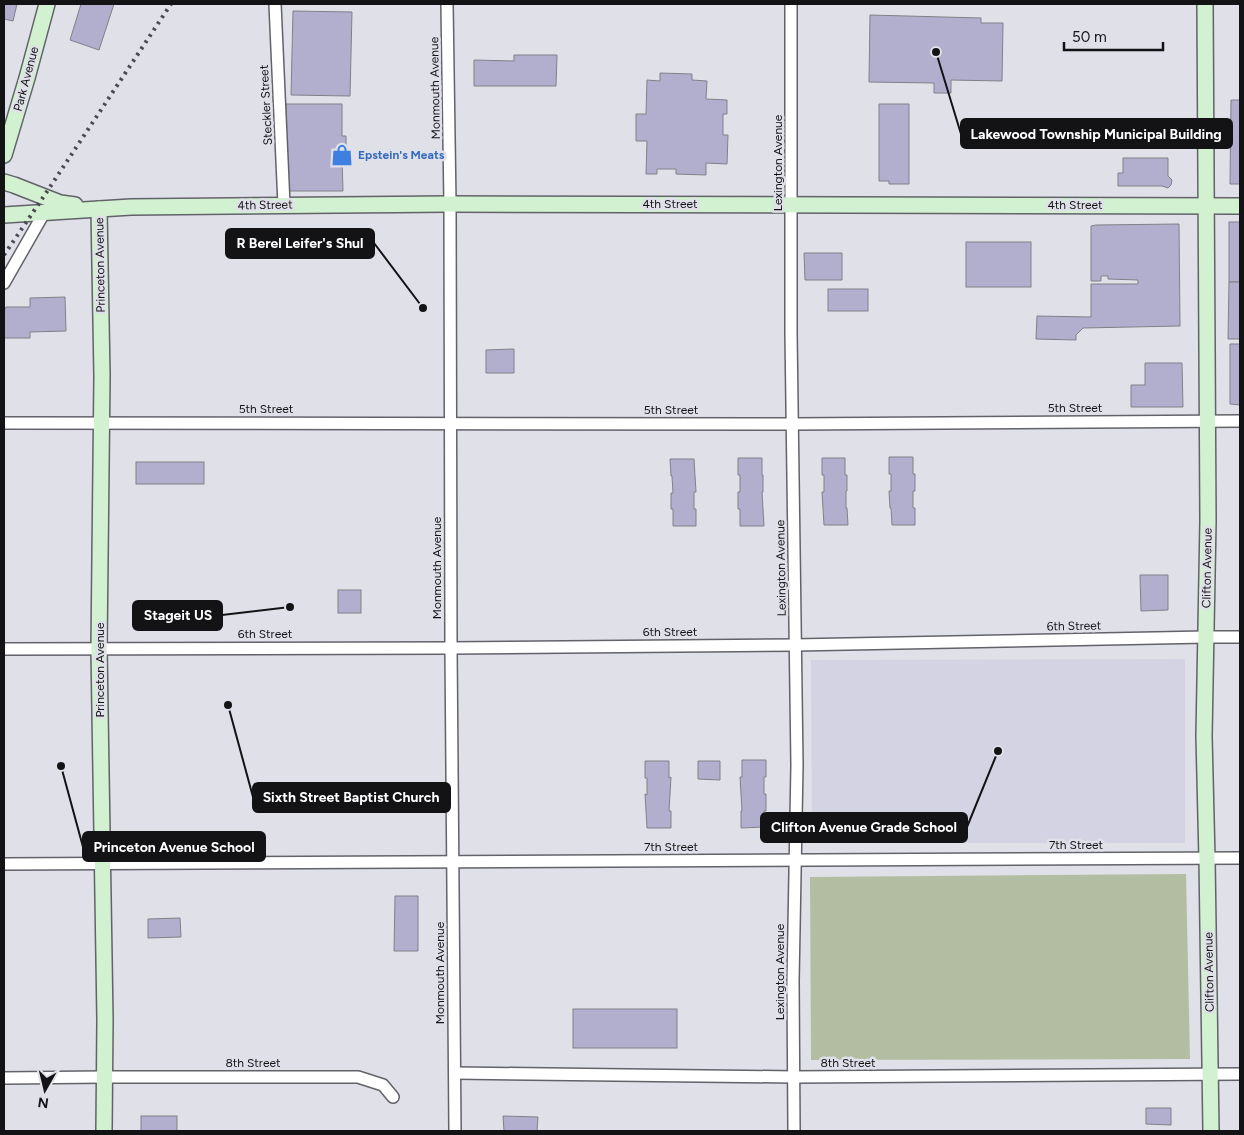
<svg xmlns="http://www.w3.org/2000/svg" width="1244" height="1135" viewBox="0 0 1244 1135" font-family="Figtree,sans-serif">
<style>
.built{fill:#d4d3e3}
.green{fill:#b2bda1}
.building{fill:#b1afcd;stroke:#818089}
.lines{fill:none;stroke-linecap:round;stroke-linejoin:round}
.street-casing{stroke:#626269;stroke-width:14}
.secondary-casing{stroke:#626269;stroke-width:18}
.street{stroke:#fff;stroke-width:11}
.secondary{stroke:#d2f1d0;stroke-width:15}
.rail{stroke:#49494e;stroke-width:4;stroke-dasharray:2.5 5;stroke-linecap:butt}
.labels{text-anchor:middle;stroke-width:5;stroke-linejoin:round;paint-order:stroke}
.street-label{font-size:12px;fill:#131316;stroke:#e0e0e9}
.shop-label{font-size:12px;font-weight:bold;fill:#366cbe;stroke:#e0e0e9;text-anchor:start}
.leader{fill:none;stroke:#131316;stroke-width:2}
.callout-dot{fill:#131316;stroke:#e0e0e9;stroke-width:2}
.callout{fill:#131316;stroke:#131316;stroke-width:2}
.callout-label{font-size:14px;text-anchor:middle;font-weight:bold;fill:#fff}
</style>
<rect width="100%" height="100%" fill="#e0e0e9"/>
<path class="built" d="M 1185,659 L 1185,843 L 812,843 L 811,660 Z"/>
<path class="green" d="M 1186,874 L 1190,1059 L 811,1060 L 810,877 Z"/>
<g class="building">
<path d="M 4,4 L 17,4 L 13,21 L 4,19 Z"/>
<path d="M 81,4 L 114,4 L 99,50 L 70,40 Z"/>
<path d="M 293,11 L 352,12 L 350,96 L 291,95 Z"/>
<path d="M 870,15 L 981,18 L 981,23 L 1003,23 L 1002,81 L 951,80 L 951,93 L 934,93 L 934,83 L 869,82 Z"/>
<path d="M 514,55 L 557,55 L 556,86 L 474,86 L 474,60 L 514,61 Z"/>
<path d="M 660,73 L 692,74 L 692,80 L 707,81 L 706,99 L 727,100 L 727,114 L 723,114 L 723,135 L 728,135 L 727,164 L 706,163 L 706,175 L 676,174 L 676,169 L 657,169 L 657,174 L 646,174 L 647,141 L 636,141 L 636,114 L 646,114 L 647,80 L 660,81 Z"/>
<path d="M 1231,100 L 1240,100 L 1240,184 L 1230,184 Z"/>
<path d="M 286,104 L 342,104 L 342,136 L 346,136 L 346,159 L 342,159 L 343,191 L 287,191 Z"/>
<path d="M 879,104 L 909,104 L 909,184 L 889,184 L 889,181 L 879,181 Z"/>
<path d="M 1123,158 L 1168,158 L 1168,176 L 1172,180 L 1171,185 L 1168,188 L 1162,186 L 1118,186 L 1118,173 L 1123,173 Z"/>
<rect x="1229" y="222" width="11" height="60"/>
<path d="M 1179,224 L 1180,326 L 1083,328 L 1076,335 L 1076,340 L 1036,339 L 1037,316 L 1091,317 L 1091,284 L 1138,284 L 1138,280 L 1108,279 L 1108,276 L 1101,276 L 1101,281 L 1091,281 L 1091,226 L 1096,225 Z"/>
<rect x="966" y="242" width="65" height="45"/>
<path d="M 804,253 L 842,253 L 842,280 L 805,280 Z"/>
<path d="M 1229,282 L 1240,282 L 1240,339 L 1228,339 Z"/>
<rect x="828" y="289" width="40" height="22"/>
<path d="M 65,297 L 66,331 L 30,332 L 30,338 L 4,338 L 4,311 L 6,307 L 30,307 L 30,298 Z"/>
<path d="M 1230,344 L 1240,344 L 1240,405 L 1230,404 Z"/>
<path d="M 514,349 L 514,373 L 486,373 L 486,350 Z"/>
<path d="M 1145,363 L 1182,363 L 1183,407 L 1131,407 L 1131,385 L 1145,385 Z"/>
<path d="M 889,457 L 913,457 L 913,474 L 915,474 L 915,491 L 913,491 L 913,508 L 915,508 L 915,525 L 892,525 L 891,508 L 890,508 L 889,491 L 891,491 L 891,474 L 889,474 Z"/>
<path d="M 738,458 L 762,458 L 762,475 L 763,475 L 763,492 L 762,492 L 764,526 L 740,526 L 740,509 L 738,509 L 738,492 L 740,492 L 740,475 L 738,475 Z"/>
<path d="M 822,458 L 845,458 L 845,475 L 847,475 L 847,491 L 846,491 L 846,508 L 847,508 L 848,525 L 824,525 L 822,492 L 824,492 L 824,475 L 822,475 Z"/>
<path d="M 670,459 L 694,459 L 696,492 L 694,492 L 694,509 L 696,509 L 696,526 L 673,526 L 673,509 L 671,509 L 671,493 L 673,493 L 672,476 L 671,476 Z"/>
<rect x="136" y="462" width="68" height="22"/>
<path d="M 1140,575 L 1168,575 L 1168,610 L 1141,611 Z"/>
<rect x="338" y="590" width="23" height="23"/>
<path d="M 742,760 L 766,760 L 766,777 L 764,777 L 764,794 L 766,794 L 766,811 L 764,811 L 764,827 L 741,828 L 741,811 L 742,811 L 740,777 L 742,777 Z"/>
<path d="M 645,761 L 669,761 L 669,778 L 671,777 L 669,811 L 671,811 L 671,828 L 647,828 L 645,794 L 647,795 L 647,778 L 645,778 Z"/>
<path d="M 698,761 L 720,761 L 720,780 L 698,779 Z"/>
<path d="M 395,896 L 418,896 L 418,951 L 394,951 Z"/>
<path d="M 180,918 L 181,937 L 148,938 L 148,919 Z"/>
<rect x="573" y="1009" width="104" height="39"/>
<path d="M 1146,1108 L 1171,1108 L 1171,1125 L 1146,1124 Z"/>
<rect x="141" y="1116" width="36" height="15"/>
<path d="M 503,1116 L 538,1117 L 537,1131 L 539,1131 L 502,1131 L 504,1131 Z"/>
</g>
<g class="lines">
<g class="street-casing">
<g id="street">
<path d="M 275,4 L 284,205"/>
<path d="M 447,4 L 450,204 L 451,648 L 455,1131"/>
<path d="M 791,4 L 791,333 L 797,765 L 793,981 L 794,1131"/>
<path d="M 4,283 L 44,213"/>
<path d="M 4,423 L 793,424 L 1240,421"/>
<path d="M 4,649 L 451,648 L 795,645 L 1206,637 L 1240,637"/>
<path d="M 4,864 L 1240,858"/>
<path d="M 455,1073 L 794,1077 L 1240,1074"/>
<path d="M 4,1078 L 105,1077 L 358,1077 L 383,1085 L 393,1097"/>
</g>
</g>
<g class="secondary-casing">
<g id="secondary">
<path d="M 1205,4 L 1208,521 L 1204,736 L 1207,859 L 1211,1131"/>
<path d="M 4,155 L 27,78 L 47,4"/>
<path d="M 4,182 L 14,185 L 60,203 L 75,205"/>
<path d="M 99,209 L 102,376 L 99,649 L 105,1020 L 104,1131"/>
<path d="M 4,215 L 131,207 L 450,204 L 1240,206"/>
</g>
</g>
<use href="#street" class="street"/>
<use href="#secondary" class="secondary"/>
<path class="rail" d="M 4,255 L 44,196 L 171,4"/>
</g>
<defs>
<g id="shop-bare" transform="scale(1.725)"><path d="M-5-2.5h2.3a2.7 3.5 0 0 1 5.4 0H5L5.5 6h-11ZM-1.5-2.5h3a1.5 2.3 0 0 0-3 0Z" fill="#3f7fe0" stroke="#e0e0e9" stroke-width="2.5" paint-order="stroke"/></g>
</defs>
<g fill-rule="evenodd">
<use href="#shop-bare" x="342" y="155"/>
</g>
<g class="labels">
<g class="street-label">
<text transform="translate(26 79) rotate(-75)" y="4">Park Avenue</text>
<text transform="translate(435 88) rotate(-91)" y="4">Monmouth Avenue</text>
<text transform="translate(266 105) rotate(-93)" y="4">Steckler Street</text>
<text transform="translate(778 163) rotate(-90)" y="4">Lexington Avenue</text>
<text x="670" y="208">4th Street</text>
<text transform="translate(265 205) rotate(-1)" y="4">4th Street</text>
<text x="1075" y="209">4th Street</text>
<text transform="translate(100 265) rotate(-91)" y="4">Princeton Avenue</text>
<text x="1075" y="412">5th Street</text>
<text x="266" y="413">5th Street</text>
<text x="671" y="414">5th Street</text>
<text transform="translate(437 568) rotate(-90)" y="4">Monmouth Avenue</text>
<text transform="translate(781 568) rotate(-91)" y="4">Lexington Avenue</text>
<text transform="translate(1207 568) rotate(-89)" y="4">Clifton Avenue</text>
<text transform="translate(1074 626) rotate(-1)" y="4">6th Street</text>
<text x="670" y="636">6th Street</text>
<text x="265" y="638">6th Street</text>
<text transform="translate(100 670) rotate(-90)" y="4">Princeton Avenue</text>
<text x="1076" y="849">7th Street</text>
<text x="671" y="851">7th Street</text>
<text transform="translate(780 972) rotate(-90)" y="4">Lexington Avenue</text>
<text transform="translate(1209 972) rotate(-91)" y="4">Clifton Avenue</text>
<text transform="translate(440 973) rotate(-90)" y="4">Monmouth Avenue</text>
<text x="253" y="1067">8th Street</text>
<text x="848" y="1067">8th Street</text>
</g>
<g class="shop-label">
<text x="358" y="159">Epstein's Meats</text>
</g>
</g>
<path class="leader" d="M936 52L961 134M423 308L374 243M290 607L222 615M228 705L253 797M998 751L967 827M61 766L83 847"/>
<g class="callout-dot">
<circle cx="936" cy="52" r="5"/>
<circle cx="423" cy="308" r="5"/>
<circle cx="290" cy="607" r="5"/>
<circle cx="228" cy="705" r="5"/>
<circle cx="998" cy="751" r="5"/>
<circle cx="61" cy="766" r="5"/>
</g>
<g class="callout">
<rect x="961" y="119" width="271" height="29" rx="5"/>
<rect x="226" y="229" width="148" height="29" rx="5"/>
<rect x="133" y="601" width="89" height="29" rx="5"/>
<rect x="253" y="783" width="197" height="29" rx="5"/>
<rect x="761" y="813" width="206" height="29" rx="5"/>
<rect x="83" y="832" width="182" height="29" rx="5"/>
</g>
<g class="callout-label">
<text x="1096" y="139">Lakewood Township Municipal Building</text>
<text x="300" y="248">R Berel Leifer's Shul</text>
<text x="178" y="620">Stageit US</text>
<text x="351" y="802">Sixth Street Baptist Church</text>
<text x="864" y="832">Clifton Avenue Grade School</text>
<text x="174" y="852">Princeton Avenue School</text>
</g>
<rect width="1244" height="1135" fill="none" stroke="#131316" stroke-width="10"/>
<g transform="translate(45 1090) rotate(188)" stroke="#e0e0e9" stroke-width="4" paint-order="stroke">
<path d="M0-4L9 19L0 12L-9 19Z" fill="#131316"/>
<text y="-8" font-size="14" font-weight="bold" text-anchor="middle" fill="#131316">N</text>
</g>
<path d="M1064 42v8h99v-8" fill="none" stroke="#131316" stroke-width="2.5"/>
<text x="1072" y="42" font-size="15" fill="#131316" stroke="#e0e0e9" stroke-width="4" paint-order="stroke">50 m</text>
</svg>
